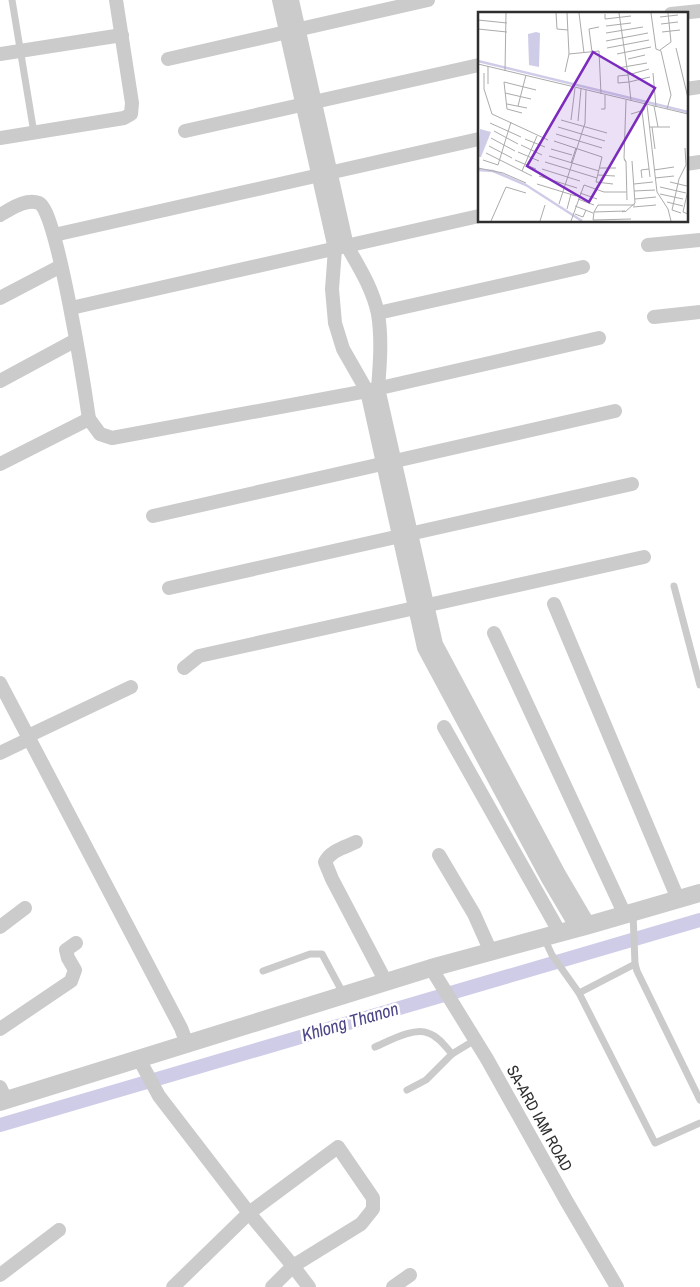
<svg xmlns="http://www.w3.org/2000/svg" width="700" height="1287" viewBox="0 0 700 1287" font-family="'Archivo Narrow',sans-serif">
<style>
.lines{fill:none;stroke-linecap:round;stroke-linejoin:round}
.canal{stroke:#cfcce8;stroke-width:14}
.service{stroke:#cbcbcb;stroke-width:7}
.minor{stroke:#cbcbcb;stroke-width:14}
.tertiary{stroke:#cbcbcb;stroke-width:18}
.labels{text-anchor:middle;stroke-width:5;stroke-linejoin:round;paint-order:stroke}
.street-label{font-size:16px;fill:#2e2e2e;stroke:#fff}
.water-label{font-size:18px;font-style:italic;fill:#4c4687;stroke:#fff}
.inset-river{fill:none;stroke:#cfcce8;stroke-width:2.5}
.inset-road{fill:none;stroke:#ababab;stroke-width:1}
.view{fill:#7b2cbf;fill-opacity:0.15;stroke:#7b2cbf;stroke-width:2.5}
.inset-edge{fill:none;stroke:#2e2e2e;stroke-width:2.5}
</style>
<rect width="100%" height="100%" fill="#fff"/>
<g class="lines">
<path class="canal" d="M 0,1125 L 700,920"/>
<g class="service">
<path d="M 12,0 L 34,133"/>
<path d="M 674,586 L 700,685"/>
<path d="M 633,913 L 635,964 L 637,971 L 700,1100"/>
<path d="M 544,938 L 552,955 L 579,993 L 655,1143 L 700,1123"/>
<path d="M 263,971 L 310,954 L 322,954 L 344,995"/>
<path d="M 579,993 L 635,964"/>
<path d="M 375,1047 C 389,1041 414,1027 428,1033 C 438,1036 445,1046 452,1054"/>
<path d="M 407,1090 L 426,1080 L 452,1054 L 475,1040"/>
</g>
<g class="minor">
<path d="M 279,0 L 335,249 L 332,289 L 335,323 L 343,349 L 367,391 L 424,648 L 548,879 L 577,928"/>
<path d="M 292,0 L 347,246 C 359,267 373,289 378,314 C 382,338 380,364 378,388 L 436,644 L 559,874 L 589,925"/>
<path d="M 671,14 L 700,11"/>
<path d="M 0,54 L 122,35"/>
<path d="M 168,59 L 428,0"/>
<path d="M 686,89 L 700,87"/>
<path d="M 185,131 L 479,65"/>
<path d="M 0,138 L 124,118 L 131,114 L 132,103 L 116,0"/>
<path d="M 686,164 L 700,162"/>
<path d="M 0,215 C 11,209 26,198 39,203 C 57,210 85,391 89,419 L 100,434 L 112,438 L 367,391 L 599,338"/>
<path d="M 54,235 L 479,139"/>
<path d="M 648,245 L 700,240"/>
<path d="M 0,298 L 61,266"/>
<path d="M 71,308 L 479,216"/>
<path d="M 378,313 L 583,267"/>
<path d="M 654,317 L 700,312"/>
<path d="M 0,381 L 76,340"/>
<path d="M 0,464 L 89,419"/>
<path d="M 153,516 L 615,411"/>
<path d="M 169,588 L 632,484"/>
<path d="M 554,604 L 678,899"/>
<path d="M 494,633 L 625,915"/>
<path d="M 184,668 L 199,656 L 644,557"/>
<path d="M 0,683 L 181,1028 L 187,1044"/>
<path d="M 444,727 L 560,933"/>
<path d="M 28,736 L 131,687"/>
<path d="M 0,753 L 29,739"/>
<path d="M 356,842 C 346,847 331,850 325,862 L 332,879 L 386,982"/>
<path d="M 439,855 L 474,914 L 491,952"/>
<path d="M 0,927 L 25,908"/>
<path d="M 431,968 L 487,1059 L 567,1202 L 617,1287"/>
<path d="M 0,1029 L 71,981 L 75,970 L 68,958 L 66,950 L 76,943"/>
<path d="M 139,1059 L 159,1096 L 249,1213 L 173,1287"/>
<path d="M 0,1087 L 6,1100"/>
<path d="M 338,1147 L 373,1198 L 373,1209 L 361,1224 L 293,1266 L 249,1213 Z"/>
<path d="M 0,1275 L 59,1230"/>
<path d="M 272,1287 L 293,1266 L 309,1287"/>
<path d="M 393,1287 L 410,1275"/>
</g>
<path class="tertiary" d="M 0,1102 L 431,968 L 589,925 L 700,893"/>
</g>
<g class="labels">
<g class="street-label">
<text transform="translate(540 1118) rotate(61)" y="6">SA-ARD IAM ROAD</text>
</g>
<g class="water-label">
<text transform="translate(350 1022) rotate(-16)" y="6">Khlong Thanon</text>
</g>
</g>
<g transform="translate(478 12)">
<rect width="210" height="210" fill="#fff"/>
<path d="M 58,20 L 62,21 L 61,55 L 51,53 L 50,22 ZM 2,117 L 13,120 L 3,145 L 0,145 Z" fill="#cfcce8"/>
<path class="inset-river" d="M 0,49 L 210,100M 0,158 L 15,159 L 48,173 L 104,209"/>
<path class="inset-road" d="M 78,1 L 79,17 L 90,18M 89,1 L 91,42M 101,1 L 106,41M 141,1 L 150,63 L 171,57M 173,1 L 178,37 L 183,39 L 193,83 L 189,97M 127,2 L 127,7 L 153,4M 182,5 L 200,3M 0,8 L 29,11M 183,12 L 200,10M 128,14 L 153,11M 0,17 L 29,20M 184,20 L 202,18M 128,21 L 165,15M 128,29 L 170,21M 129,36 L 171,28M 198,36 L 210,86M 182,38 L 193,30 L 190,1M 114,40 L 111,17 L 121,15M 139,42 L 173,35M 150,47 L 167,43M 0,52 L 210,102M 140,56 L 169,51M 27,59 L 28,1M 87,60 L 91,42 L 121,39 L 123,82M 6,61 L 6,77 L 14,102 L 70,128M 175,61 L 178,95M 150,63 L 151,70 L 140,71 L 140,64 ZM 10,72 L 10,54M 27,81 L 53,87M 153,89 L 151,70 L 172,65M 29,92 L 49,96M 169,93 L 179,180 L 190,197 L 193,209M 40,94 L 48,63M 176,94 L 180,115M 123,97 L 127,97 L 127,83M 164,99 L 172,165M 44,101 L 29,97 L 26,70 L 58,78M 153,102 L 166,98 L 167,92M 83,108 L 129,121M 93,108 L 97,76M 100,109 L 103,77M 12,111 L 43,125M 80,115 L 127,129M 172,115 L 192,115M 174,115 L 177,137M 16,119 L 40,132M 78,122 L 124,136M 13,126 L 37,139M 47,127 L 67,135M 76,129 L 124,145 L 118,170 L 135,172M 43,133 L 64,143M 11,134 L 34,146M 73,137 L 94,143M 40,140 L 61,149M 8,141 L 54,164M 71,144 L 121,159M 146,147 L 148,150 L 146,146 L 148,88M 5,148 L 20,153 L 33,110M 37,148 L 58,157M 67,150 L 119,166M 148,150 L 149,188M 93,151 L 98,136M 0,156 L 25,161 L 48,171M 122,156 L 138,156M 64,157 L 102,169M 176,158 L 196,155M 44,159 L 59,124M 120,163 L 137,164M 61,164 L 99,176M 164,166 L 163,158 L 171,157M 177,166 L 196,164M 192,170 L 209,174M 59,172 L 98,184M 156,172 L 175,170M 182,175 L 208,181M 210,178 L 205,200 L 210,202M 156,179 L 177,178M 102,181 L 119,187M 182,182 L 205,187M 100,187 L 116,193M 157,187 L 178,185M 189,190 L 205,194M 81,192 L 107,111 L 108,78M 97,194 L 115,201M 155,195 L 178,193M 89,197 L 93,182M 116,200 L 115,208 L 153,207M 144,200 L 147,199 L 116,200 L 120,193 L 157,193M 147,200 L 157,191 L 154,149M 203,201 L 194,198 L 201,167 L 208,153 L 207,136M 97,202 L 105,205 L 108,198M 13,209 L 28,175 L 48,181M 62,209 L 67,193M 93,209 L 106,173 L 126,180 L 148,180"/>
<path class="view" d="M 115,40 L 177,76 L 111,190 L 49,154 Z"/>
<rect width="210" height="210" class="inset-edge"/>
</g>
</svg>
